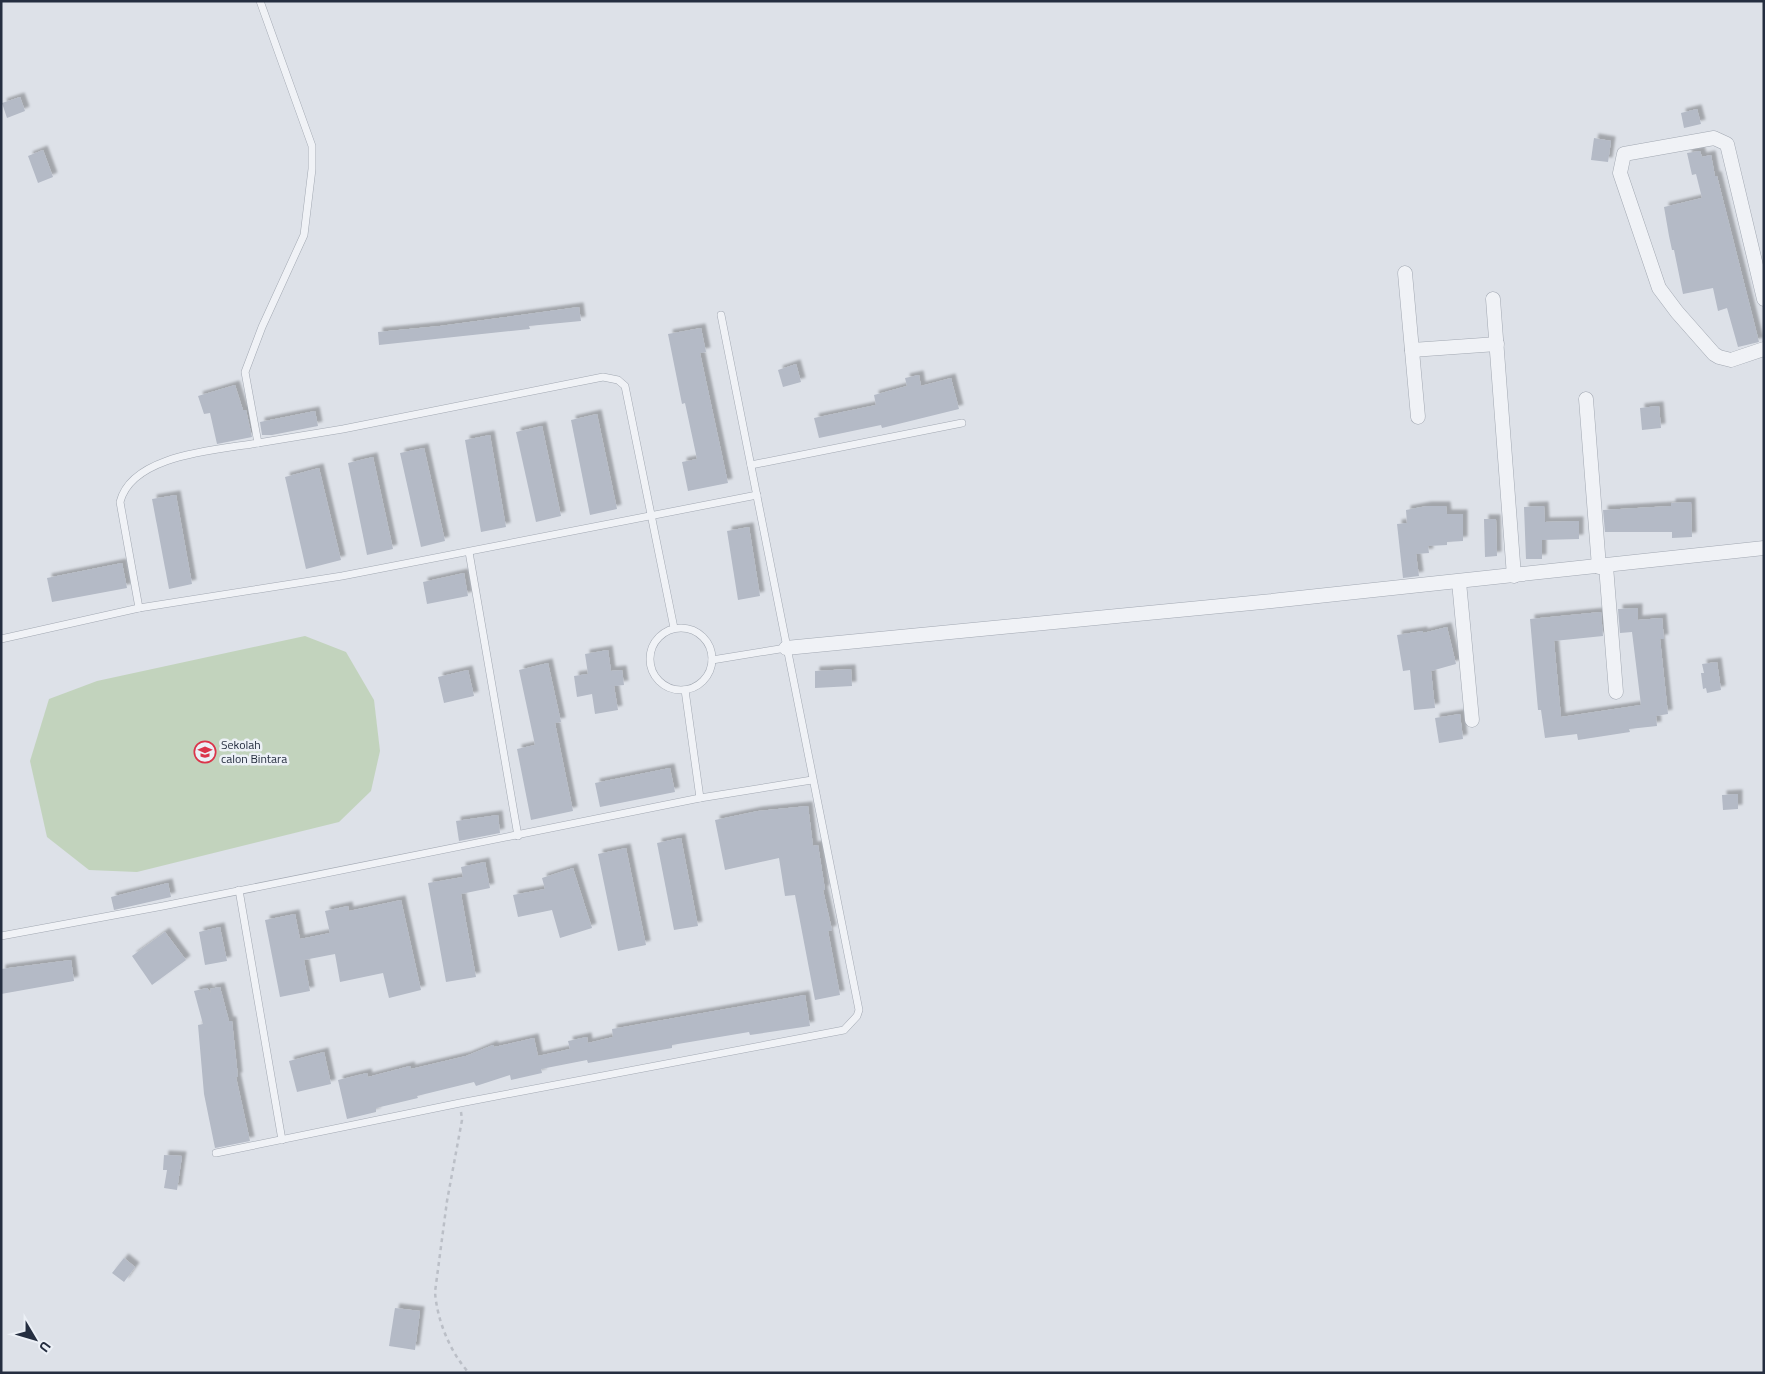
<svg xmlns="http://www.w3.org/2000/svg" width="1765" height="1374" viewBox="0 0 1765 1374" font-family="'Titillium Web',sans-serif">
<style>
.green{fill:#c2d3bd}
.building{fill:#b4bac6;filter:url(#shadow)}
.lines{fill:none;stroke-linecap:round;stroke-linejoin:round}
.service-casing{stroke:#a2a8b2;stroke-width:8}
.minor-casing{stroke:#a2a8b2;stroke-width:15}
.path{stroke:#bbbfc7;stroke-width:2.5;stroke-dasharray:4 4;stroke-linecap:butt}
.service{stroke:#f0f2f6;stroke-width:7}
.minor{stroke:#f0f2f6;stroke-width:14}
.labels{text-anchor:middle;stroke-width:5;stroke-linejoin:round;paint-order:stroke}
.poi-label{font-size:12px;fill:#252e40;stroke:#ecf0f6;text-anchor:start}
</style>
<defs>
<filter id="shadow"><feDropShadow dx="4.5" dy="-4.5" stdDeviation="1" flood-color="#0004"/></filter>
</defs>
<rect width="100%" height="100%" fill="#dde1e8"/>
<path class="green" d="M 305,636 L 346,652 L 374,700 L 380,751 L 371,791 L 339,822 L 137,872 L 89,870 L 47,837 L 30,761 L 49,699 L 97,681 Z"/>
<g class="building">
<path d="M 20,97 L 25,111 L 7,118 L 2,103 Z"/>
<path d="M 1697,109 L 1701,124 L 1684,128 L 1681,113 Z"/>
<path d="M 1594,138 L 1611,141 L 1608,162 L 1591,160 Z"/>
<path d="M 43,150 L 53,177 L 38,183 L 28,156 Z"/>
<path d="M 1700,151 L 1702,157 L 1711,155 L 1715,176 L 1717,176 L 1759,342 L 1738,347 L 1727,308 L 1718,311 L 1713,288 L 1683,294 L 1674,250 L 1672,250 L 1669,236 L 1664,207 L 1702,198 L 1696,174 L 1692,175 L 1687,153 Z"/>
<path d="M 579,307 L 581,321 L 529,326 L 530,329 L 379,345 L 378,332 L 440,326 Z"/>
<path d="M 701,328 L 706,352 L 700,353 L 728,483 L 688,491 L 682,462 L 697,459 L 685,403 L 682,404 L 668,334 Z"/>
<path d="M 796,364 L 801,382 L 783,387 L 778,370 Z"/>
<path d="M 919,375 L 921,386 L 951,378 L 959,409 L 882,428 L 881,425 L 819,438 L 814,418 L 876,405 L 874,395 L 907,386 L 905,378 Z"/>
<path d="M 235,385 L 243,410 L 246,410 L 252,437 L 217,444 L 210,413 L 204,414 L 198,396 Z"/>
<path d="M 1659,406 L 1661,428 L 1642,430 L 1640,408 Z"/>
<path d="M 315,411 L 318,426 L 272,435 L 262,435 L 260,422 Z"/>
<path d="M 597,414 L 617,509 L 590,515 L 571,420 Z"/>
<path d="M 542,426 L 561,516 L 536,522 L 516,432 Z"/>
<path d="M 490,435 L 506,527 L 481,532 L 465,440 Z"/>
<path d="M 424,448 L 445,541 L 421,547 L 400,453 Z"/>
<path d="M 373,457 L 393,549 L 367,555 L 348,463 Z"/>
<path d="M 319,468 L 341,560 L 306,569 L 285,477 Z"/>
<path d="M 176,495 L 192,584 L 169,589 L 152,499 Z"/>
<path d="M 1691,502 L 1692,537 L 1672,538 L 1672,532 L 1605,532 L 1603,510 L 1671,506 L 1671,503 Z"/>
<path d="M 1427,506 L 1446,506 L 1447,514 L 1463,514 L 1463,541 L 1447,542 L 1447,545 L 1428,546 L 1429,553 L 1416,554 L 1419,576 L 1403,578 L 1397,524 L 1407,523 L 1406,510 Z"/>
<path d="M 1544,506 L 1545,522 L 1579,521 L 1579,539 L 1542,540 L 1542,559 L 1526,559 L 1524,507 Z"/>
<path d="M 1484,519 L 1496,519 L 1497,556 L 1485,557 Z"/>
<path d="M 749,527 L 760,596 L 738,600 L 727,531 Z"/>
<path d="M 122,563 L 127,588 L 52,602 L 47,578 Z"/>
<path d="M 464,573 L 468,596 L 427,604 L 423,582 Z"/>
<path d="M 1638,608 L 1638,620 L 1662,618 L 1664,639 L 1660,639 L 1668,714 L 1656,716 L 1657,726 L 1629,729 L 1630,732 L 1578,740 L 1577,734 L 1545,738 L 1541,710 L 1538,710 L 1530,619 L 1601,612 L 1603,636 L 1554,641 L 1561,717 L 1641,705 L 1632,632 L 1620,633 L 1618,609 Z"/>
<path d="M 1447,627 L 1456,664 L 1431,671 L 1435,708 L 1414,710 L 1410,670 L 1403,671 L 1397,635 L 1423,631 L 1423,633 Z"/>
<path d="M 608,650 L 611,671 L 622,670 L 624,685 L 614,686 L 618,710 L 595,714 L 592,694 L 577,697 L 574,676 L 588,674 L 585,654 Z"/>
<path d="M 1717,662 L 1721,690 L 1707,693 L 1706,688 L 1703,689 L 1701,673 L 1704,673 L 1702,664 Z"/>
<path d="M 548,663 L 561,722 L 555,723 L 573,811 L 531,820 L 517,749 L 535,745 L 519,670 Z"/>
<path d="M 851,669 L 852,686 L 815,688 L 815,671 Z"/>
<path d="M 468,670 L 474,696 L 444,703 L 438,677 Z"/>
<path d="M 1460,714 L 1463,739 L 1439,743 L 1435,718 Z"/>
<path d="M 670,768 L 675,792 L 600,807 L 595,783 Z"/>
<path d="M 1738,794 L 1738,809 L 1723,810 L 1722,795 Z"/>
<path d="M 808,806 L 813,846 L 818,845 L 825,890 L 823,890 L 832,930 L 828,931 L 840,995 L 815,1000 L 795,895 L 785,896 L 779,858 L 725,870 L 715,820 L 758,811 Z"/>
<path d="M 498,815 L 500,833 L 459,841 L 456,821 Z"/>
<path d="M 681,838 L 698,926 L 674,930 L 657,843 Z"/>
<path d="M 626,848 L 646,945 L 618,951 L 598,854 Z"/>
<path d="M 485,862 L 490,888 L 461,894 L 476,977 L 446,982 L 428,883 L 463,877 L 461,867 Z"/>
<path d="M 573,868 L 592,928 L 560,938 L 552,910 L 518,917 L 513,895 L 545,889 L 542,878 Z"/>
<path d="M 168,883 L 171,897 L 114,910 L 111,897 Z"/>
<path d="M 401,900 L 421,990 L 389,998 L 383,973 L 340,982 L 335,954 L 304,960 L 310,991 L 280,997 L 265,920 L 295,914 L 300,939 L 330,933 L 325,911 L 348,906 L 349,911 Z"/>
<path d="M 220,927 L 227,961 L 205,965 L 199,932 Z"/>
<path d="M 165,932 L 186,960 L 152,985 L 132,956 Z"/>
<path d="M 71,960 L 74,981 L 1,994 L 1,969 Z"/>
<path d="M 220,987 L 229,1021 L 232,1021 L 238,1077 L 236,1077 L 250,1141 L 215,1148 L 204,1094 L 198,1025 L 203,1024 L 194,991 L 207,988 L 211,993 L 210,989 Z"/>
<path d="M 805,995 L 810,1026 L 750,1035 L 749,1032 L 672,1045 L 672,1048 L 588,1063 L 587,1060 L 541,1069 L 542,1073 L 511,1080 L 510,1075 L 476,1086 L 474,1082 L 417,1096 L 418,1098 L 376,1108 L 376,1112 L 347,1119 L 338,1080 L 367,1073 L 368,1077 L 410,1066 L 411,1069 L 466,1056 L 493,1045 L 494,1047 L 534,1038 L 538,1056 L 570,1049 L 568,1041 L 587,1037 L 588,1043 L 613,1037 L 612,1029 Z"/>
<path d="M 324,1052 L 331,1084 L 297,1092 L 289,1061 Z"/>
<path d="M 164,1155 L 182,1156 L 177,1190 L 164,1188 L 167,1170 L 163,1170 Z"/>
<path d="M 124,1258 L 135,1267 L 124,1282 L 112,1273 Z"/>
<path d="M 395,1308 L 420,1311 L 415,1350 L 389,1346 Z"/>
</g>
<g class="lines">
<g class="service-casing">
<g id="service">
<path d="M 260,1 L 312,146 L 312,169 L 304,235 L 262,327 L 245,372 L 258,443 C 218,450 132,454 120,502 L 139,608 L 342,576 L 757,495"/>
<path d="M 258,443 L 343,429 L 603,377 L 618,380 L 625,386 L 674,628"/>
<path d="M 751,465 L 962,423"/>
<path d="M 469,552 L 518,836"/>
<circle cx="681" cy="659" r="31"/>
<path d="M 1,639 L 139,608"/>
<path d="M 712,660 L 786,648"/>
<path d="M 685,690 L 700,798"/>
<path d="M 239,890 L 282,1140"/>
<path d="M 1,936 L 163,906 L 700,798 L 812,780"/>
<path d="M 216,1153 L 460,1103 L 844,1030 L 857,1016 L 859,1010 L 721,315"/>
</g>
</g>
<g class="minor-casing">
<g id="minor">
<path d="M 1405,273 L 1418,417"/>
<path d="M 1493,299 L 1514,576"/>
<path d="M 1764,299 L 1727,144 L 1714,138 L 1624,154 L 1620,173 L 1659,288 L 1677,312 L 1714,354 L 1719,357 L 1731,360 L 1764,349"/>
<path d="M 1412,350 L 1497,344"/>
<path d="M 1586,399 L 1599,567"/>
<path d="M 1606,566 L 1616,692"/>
<path d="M 1459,582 L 1472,720"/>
<path d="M 786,648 L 1262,602 L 1764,548"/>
</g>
</g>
<path class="path" d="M 461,1112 L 462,1120 L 447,1201 L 435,1292 C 437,1320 450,1352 469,1373"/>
<use href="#service" class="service"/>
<use href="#minor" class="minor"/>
</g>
<defs>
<g id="school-ring" transform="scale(1.125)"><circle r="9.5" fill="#ecf0f6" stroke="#db344a" stroke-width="1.5"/><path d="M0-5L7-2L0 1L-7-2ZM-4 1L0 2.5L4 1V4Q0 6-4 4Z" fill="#db344a"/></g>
</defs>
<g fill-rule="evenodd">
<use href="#school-ring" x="205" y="752"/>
</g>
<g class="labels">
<g class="poi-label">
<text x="221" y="749">Sekolah<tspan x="221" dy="14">calon Bintara</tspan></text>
</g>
</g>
<rect width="1765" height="1374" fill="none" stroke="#252e40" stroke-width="5"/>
<g transform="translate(35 1339) rotate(128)" stroke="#ecf0f6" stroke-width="4" paint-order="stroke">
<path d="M0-4L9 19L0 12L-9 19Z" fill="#252e40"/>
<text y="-8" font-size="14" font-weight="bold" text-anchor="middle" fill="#252e40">U</text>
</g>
</svg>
